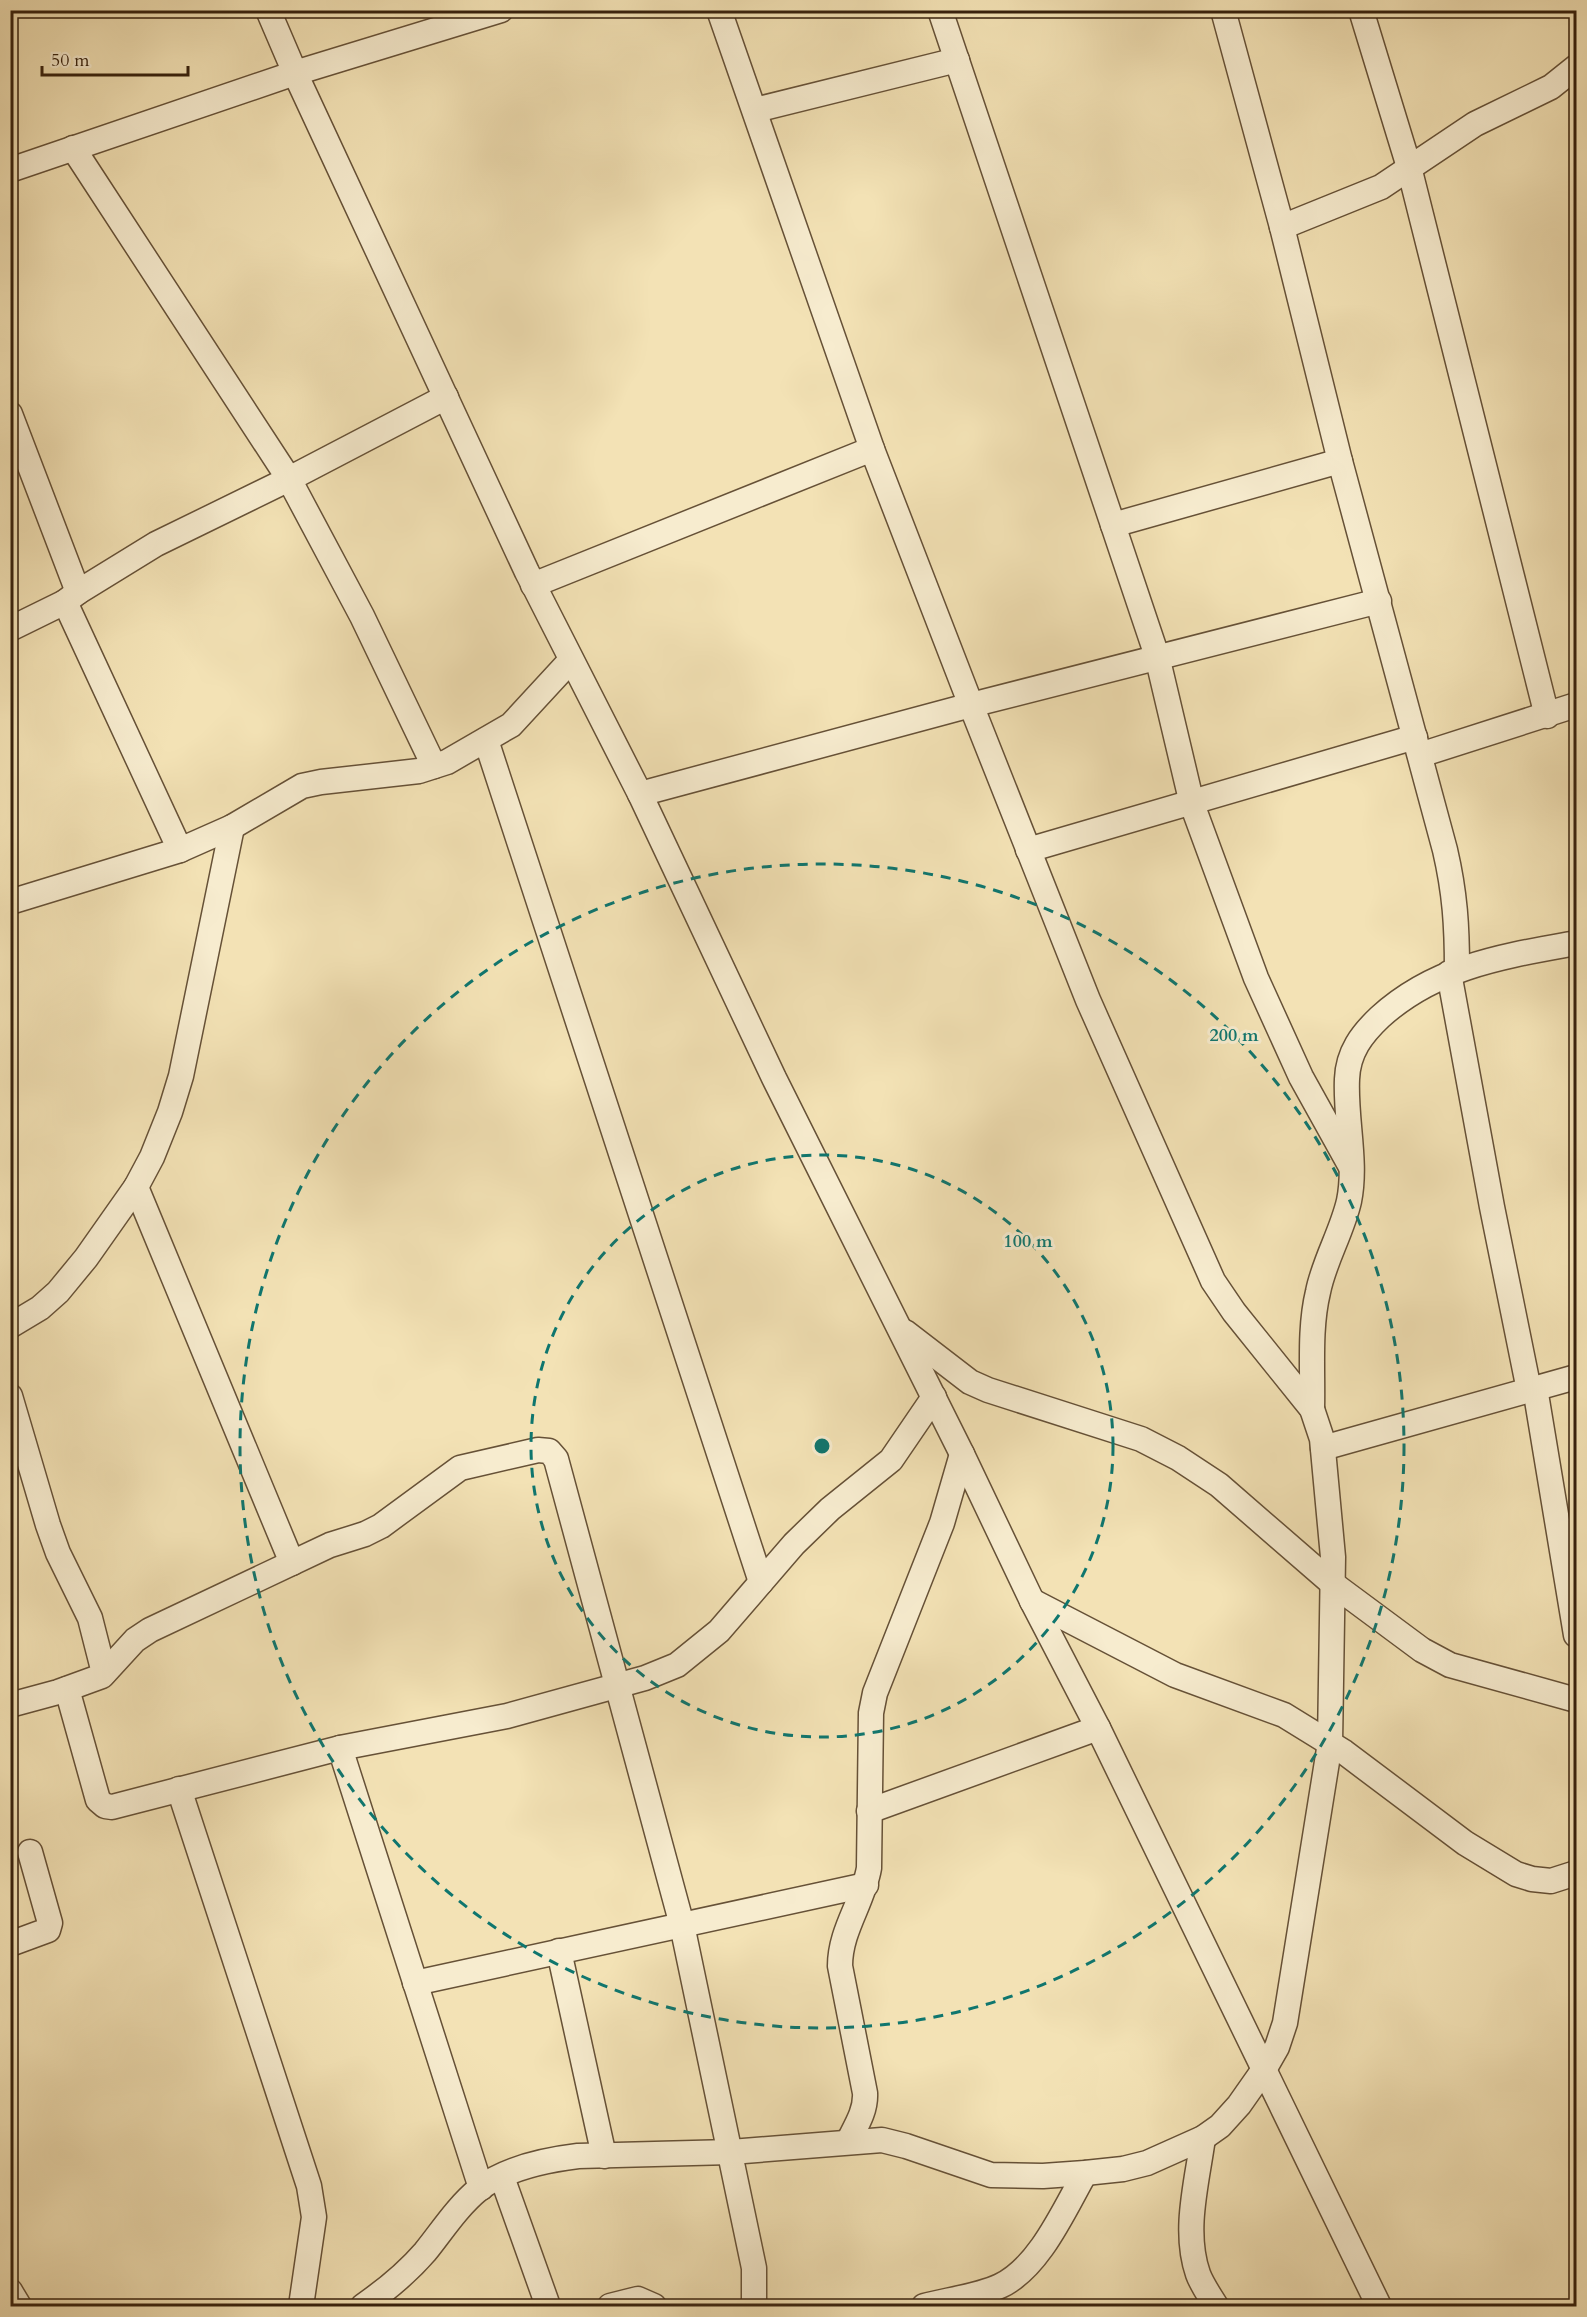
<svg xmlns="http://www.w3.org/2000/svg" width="1587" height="2317" viewBox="0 0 1587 2317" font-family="Cardo,serif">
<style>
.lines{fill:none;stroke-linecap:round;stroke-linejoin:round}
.minor-casing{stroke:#665137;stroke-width:27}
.minor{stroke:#f7eccf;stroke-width:24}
.ring{fill:none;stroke:#0f766e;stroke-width:3;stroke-dasharray:10 8}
.centre{fill:#0f766e;stroke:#f7eccf;stroke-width:3}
.ring-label{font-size:18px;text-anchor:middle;font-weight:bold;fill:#0f766e;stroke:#f7eccf;stroke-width:6;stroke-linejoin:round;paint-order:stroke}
</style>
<rect width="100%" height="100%" fill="#f3e2b5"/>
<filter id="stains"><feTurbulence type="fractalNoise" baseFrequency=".00333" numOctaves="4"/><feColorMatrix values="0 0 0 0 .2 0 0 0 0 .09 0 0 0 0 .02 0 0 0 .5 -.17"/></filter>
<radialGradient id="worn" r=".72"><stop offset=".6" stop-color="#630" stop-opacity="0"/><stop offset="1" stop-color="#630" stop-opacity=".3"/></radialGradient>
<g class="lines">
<g class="minor-casing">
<g id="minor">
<path d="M 268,10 L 295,73 L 527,572 L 640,794 L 774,1078 L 962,1454 L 1032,1601 L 1098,1728 L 1379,2306"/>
<path d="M 940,10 L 1157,656 L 1192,804 L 1256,978 L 1301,1077 L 1351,1167"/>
<path d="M 1223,10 L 1282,227 L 1340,461 L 1445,850 C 1455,893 1457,926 1457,970"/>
<path d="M 1361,10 L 1409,167 L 1547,716"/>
<path d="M 755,110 L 957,60"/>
<path d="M 73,148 L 289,479 L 362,616 L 434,766"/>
<path d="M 10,170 L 295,73 L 501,10"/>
<path d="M 1282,227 L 1381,187 L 1475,124 L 1551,87 L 1576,67"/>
<path d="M 10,414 L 78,592"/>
<path d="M 1113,525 L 1340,461"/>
<path d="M 533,585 L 872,449"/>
<path d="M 65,602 L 180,850"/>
<path d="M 10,629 L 65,602 L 78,592 L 156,544 L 289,479 L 446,397"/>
<path d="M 486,740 L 761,1582"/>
<path d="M 1420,755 L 1576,705"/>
<path d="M 640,794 L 971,705 L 1379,601"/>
<path d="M 1028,850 L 1415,737"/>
<path d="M 10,902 L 180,850 L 232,827 L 302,786 L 321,782 L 419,771 L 447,762 L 511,725 L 571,660"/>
<path d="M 1449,973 L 1492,1207 L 1529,1390"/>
<path d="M 136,1187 L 292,1563"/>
<path d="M 10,1326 L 40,1308 L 58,1292 L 86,1258 L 136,1187 L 152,1157 L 170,1112 L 181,1076 L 232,827"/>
<path d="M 905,1332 L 970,1382 L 988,1390 L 1141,1439 L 1178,1458 L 1219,1485 L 1333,1584 L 1422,1650 L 1450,1665 L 1576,1700"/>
<path d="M 1535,1388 L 1576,1635"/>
<path d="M 10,1396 L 48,1525 L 58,1553 L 90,1618 L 104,1673"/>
<path d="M 1312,1409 C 1313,1371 1309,1329 1318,1292 C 1324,1261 1342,1232 1349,1201 C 1357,1162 1345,1119 1347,1079 C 1348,1052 1362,1034 1380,1017 C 1436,966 1505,956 1576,943"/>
<path d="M 1323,1448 L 1576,1377"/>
<path d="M 1032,1601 L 1175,1675 L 1284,1715 L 1344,1752 L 1465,1843 L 1516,1874 L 1532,1879 L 1551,1881 L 1576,1873"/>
<path d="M 67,1689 L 98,1800 L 105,1806 L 112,1807 L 340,1748 L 507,1716 L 645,1678 L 677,1665 L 719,1631 L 794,1544 L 830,1509 L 891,1460 L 934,1397"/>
<path d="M 10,1705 L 58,1692 L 102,1676 L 135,1640 L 150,1630 L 330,1545 L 365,1534 L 381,1526 L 460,1468 L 538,1450 L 549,1451 L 556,1459 L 682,1925 L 754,2268 L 754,2306"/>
<path d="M 340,1748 L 481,2188"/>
<path d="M 179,1789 L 309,2186 L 314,2217 L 301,2306"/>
<path d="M 869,1811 L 1098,1728"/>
<path d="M 10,1944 L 48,1930 L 50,1923 L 30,1852"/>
<path d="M 559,1951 L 604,2156"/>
<path d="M 415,1983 L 866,1885"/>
<path d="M 1203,2138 C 1197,2182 1183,2231 1198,2274 C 1202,2285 1210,2296 1216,2306"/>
<path d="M 848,2142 C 856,2126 866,2111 865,2093 L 840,1966 C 840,1930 863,1903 869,1868 L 871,1713 L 875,1693 L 942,1523 L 962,1454"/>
<path d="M 502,2177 L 548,2306"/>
<path d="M 10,2291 L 19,2306"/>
<path d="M 363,2306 C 386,2290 406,2274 425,2252 C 442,2231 457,2207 479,2189 C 506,2168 545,2160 578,2156 L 731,2152 L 882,2140 L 906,2146 L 991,2175 L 1043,2176 L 1085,2173 L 1123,2169 L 1147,2163 L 1203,2138 L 1220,2126 L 1239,2105 L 1265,2068 L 1277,2047 L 1285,2023 L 1330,1743 L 1333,1557 L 1322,1439 L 1312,1409 L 1234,1312 L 1213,1281 L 1088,1000 L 971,705 L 872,449 L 719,10"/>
<path d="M 610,2306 L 638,2299 L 654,2306"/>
<path d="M 924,2306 C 947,2300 979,2296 1000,2286 C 1039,2268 1064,2210 1085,2173"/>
</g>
</g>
<use href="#minor" class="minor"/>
</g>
<g class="ring">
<circle cx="822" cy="1446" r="291"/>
<circle cx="822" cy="1446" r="582"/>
</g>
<circle cx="822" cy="1446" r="9" class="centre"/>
<g class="ring-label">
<text x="1234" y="1041">200 m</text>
<text x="1028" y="1247">100 m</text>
</g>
<rect width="1587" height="2317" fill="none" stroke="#f3e2b5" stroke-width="36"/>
<rect x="12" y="12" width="1563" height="2293" fill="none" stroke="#37210d" stroke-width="3"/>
<rect x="18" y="18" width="1551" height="2281" fill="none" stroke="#37210d" stroke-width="1.5"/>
<path d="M42 66v9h146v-9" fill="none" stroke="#37210d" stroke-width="3"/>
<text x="51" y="66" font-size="18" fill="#37210d" stroke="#f7eccf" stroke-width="4.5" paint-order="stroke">50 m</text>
<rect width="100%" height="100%" filter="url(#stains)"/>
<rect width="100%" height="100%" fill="url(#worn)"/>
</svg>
